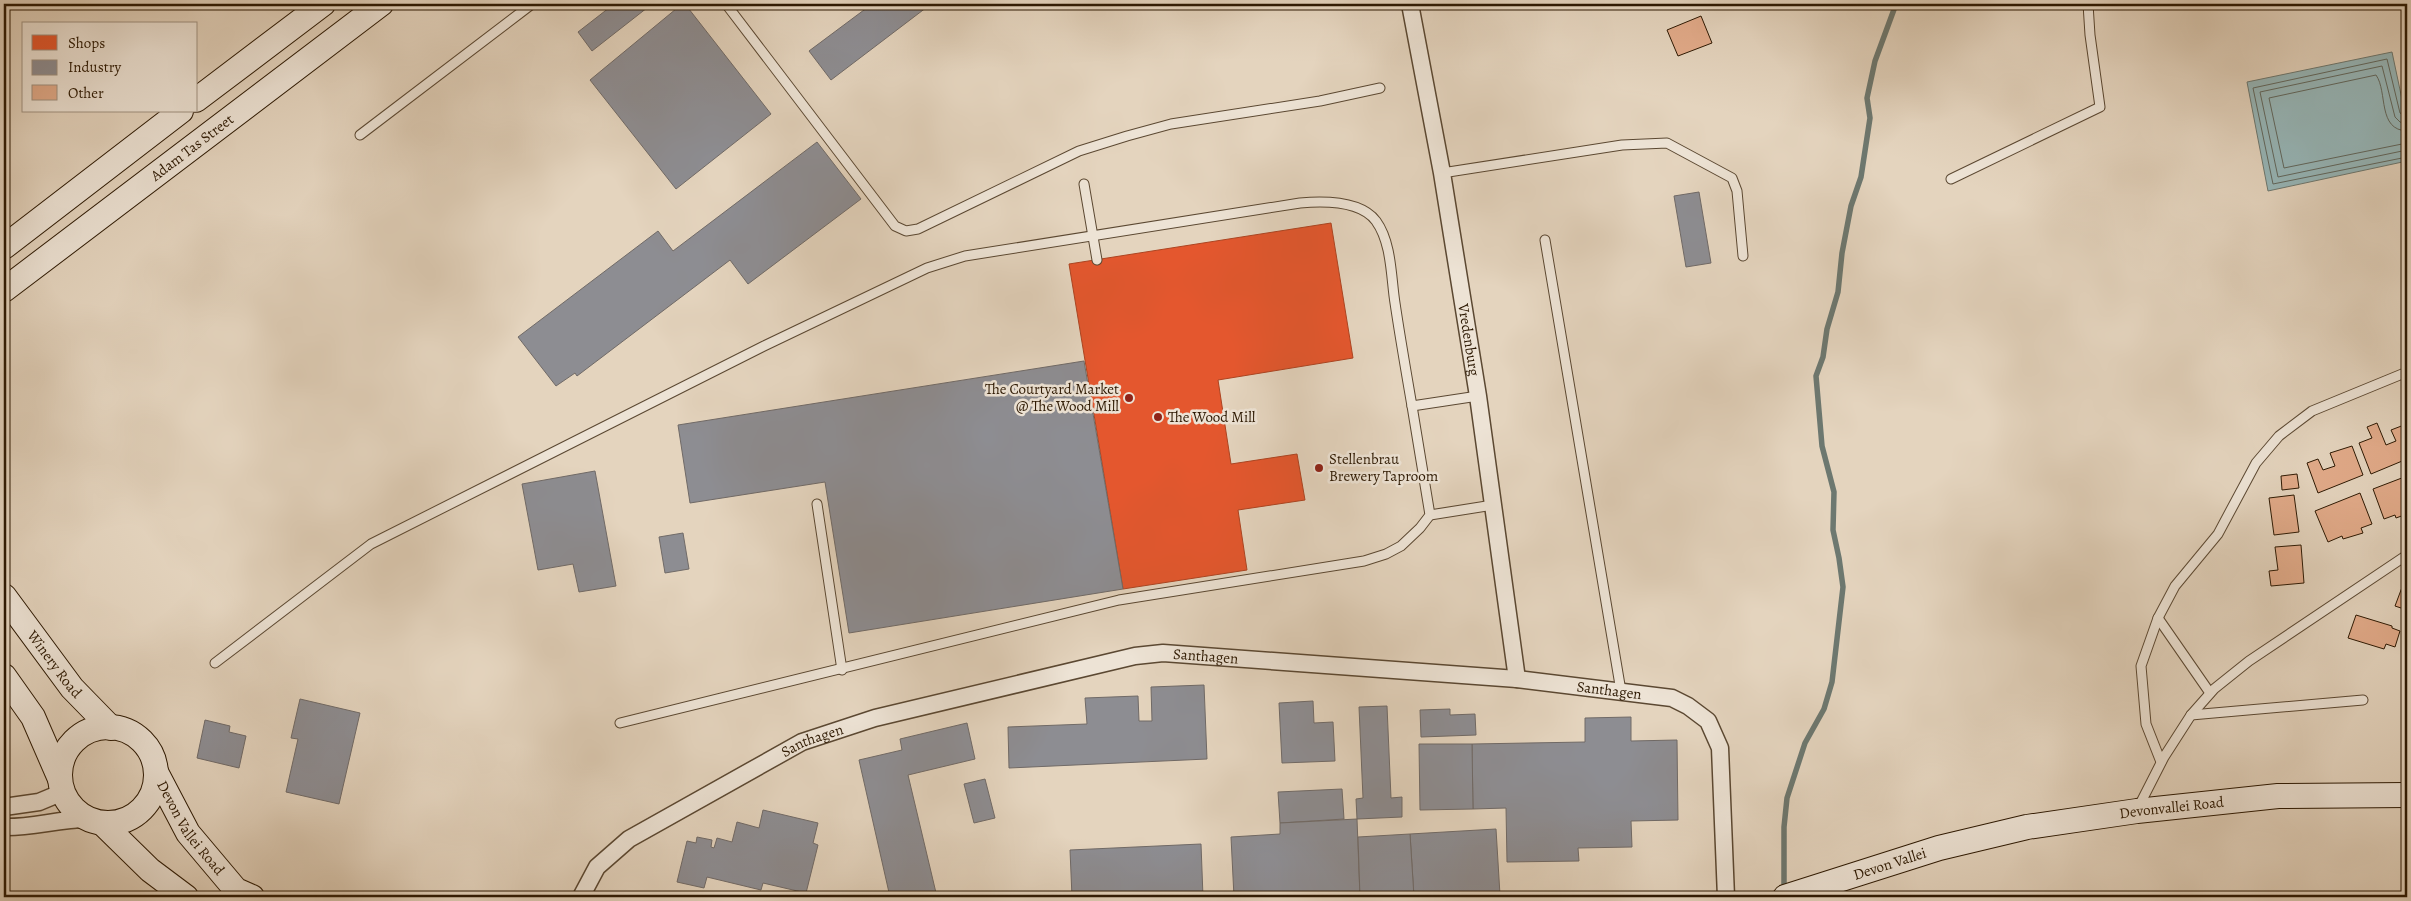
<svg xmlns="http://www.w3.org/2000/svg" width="2411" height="901" viewBox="0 0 2411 901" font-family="Alegreya,serif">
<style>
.water{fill:#97b7b9;stroke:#6d7870}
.shops{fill:#e4572e;stroke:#ad4421}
.industry{fill:#8d8d92;stroke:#706a67}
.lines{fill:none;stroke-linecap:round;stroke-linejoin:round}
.shore{stroke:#62685e;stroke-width:1}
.stream{stroke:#6d7870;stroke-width:5.5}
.building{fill:#e2ab8a;stroke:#2d1903}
.lane-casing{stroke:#5b4832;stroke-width:11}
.street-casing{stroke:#5b4832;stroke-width:19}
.secondary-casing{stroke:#2d1903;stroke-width:26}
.lane{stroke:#ede3d5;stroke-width:9}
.street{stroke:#ede3d5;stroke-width:16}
.secondary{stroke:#ede3d5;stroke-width:24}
.poi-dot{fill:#8f2418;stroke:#ede3d5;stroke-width:2}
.labels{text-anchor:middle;stroke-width:5;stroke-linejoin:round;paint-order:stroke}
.street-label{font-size:15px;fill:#2d1903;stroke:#ede3d5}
.poi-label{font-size:15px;fill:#2d1903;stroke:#ede3d5;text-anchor:start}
</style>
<rect width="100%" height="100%" fill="#e4d4be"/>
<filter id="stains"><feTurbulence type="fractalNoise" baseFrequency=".004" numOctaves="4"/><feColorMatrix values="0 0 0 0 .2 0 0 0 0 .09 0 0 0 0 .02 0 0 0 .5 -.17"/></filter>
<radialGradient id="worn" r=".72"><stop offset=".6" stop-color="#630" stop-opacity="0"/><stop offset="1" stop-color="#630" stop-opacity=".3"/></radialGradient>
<path class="water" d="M 2392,52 L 2407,123 L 2407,161 L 2268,191 L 2247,82 Z"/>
<path class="shops" d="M 1331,223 L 1353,358 L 1218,380 L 1231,464 L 1297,454 L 1305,500 L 1238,510 L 1247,570 L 1123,589 L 1069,264 Z"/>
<g class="industry">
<path d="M 614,4 L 652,4 L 592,51 L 578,32 Z"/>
<path d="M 682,4 L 685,4 L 771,114 L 676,189 L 590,80 Z"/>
<path d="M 872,4 L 931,4 L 831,80 L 809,51 Z"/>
<path d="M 817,142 L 861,199 L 748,284 L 730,260 L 577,376 L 575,373 L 556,386 L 518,337 L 658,231 L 673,251 Z"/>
<path d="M 1699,192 L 1711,263 L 1686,267 L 1674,196 Z"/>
<path d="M 1084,361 L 1123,589 L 849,633 L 825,482 L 690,503 L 678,425 Z"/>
<path d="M 595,471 L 616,586 L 579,592 L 573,564 L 538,570 L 522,484 Z"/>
<path d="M 683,533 L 689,569 L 665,573 L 659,537 Z"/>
<path d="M 1204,685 L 1207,759 L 1009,768 L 1008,727 L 1087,724 L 1085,698 L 1138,696 L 1139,721 L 1152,721 L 1151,687 Z"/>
<path d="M 300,699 L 360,713 L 339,804 L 286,792 L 298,739 L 291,738 Z"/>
<path d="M 1313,701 L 1314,723 L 1333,722 L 1335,761 L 1282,763 L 1279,703 Z"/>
<path d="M 1387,706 L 1391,798 L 1402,797 L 1402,817 L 1357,819 L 1356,799 L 1363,798 L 1359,707 Z"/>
<path d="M 1450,709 L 1450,715 L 1475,714 L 1476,735 L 1421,737 L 1420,710 Z"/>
<path d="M 1631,717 L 1631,741 L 1677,740 L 1678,820 L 1631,821 L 1632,847 L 1578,848 L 1579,861 L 1507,862 L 1506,808 L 1473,809 L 1472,744 L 1585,742 L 1585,718 Z"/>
<path d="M 205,720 L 230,726 L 229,732 L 246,736 L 239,768 L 197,758 Z"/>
<path d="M 967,723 L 975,759 L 908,775 L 937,897 L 890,897 L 859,760 L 902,750 L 900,739 Z"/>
<path d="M 1419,744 L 1472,744 L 1473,809 L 1420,810 Z"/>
<path d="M 985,779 L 995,818 L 974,823 L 964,784 Z"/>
<path d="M 1342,789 L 1344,819 L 1280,823 L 1278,792 Z"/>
<path d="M 763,810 L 818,823 L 813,843 L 818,845 L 806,893 L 763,883 L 761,890 L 707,877 L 704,888 L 677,882 L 687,841 L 696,843 L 697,837 L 712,840 L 711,847 L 714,848 L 717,838 L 732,842 L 737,822 L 759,828 Z"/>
<path d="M 1357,819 L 1360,897 L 1234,897 L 1231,837 L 1280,834 L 1280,823 Z"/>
<path d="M 1496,829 L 1500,895 L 1469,897 L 1414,897 L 1410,834 Z"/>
<path d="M 1410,834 L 1414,897 L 1360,897 L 1358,837 Z"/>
<path d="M 1201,844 L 1203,897 L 1072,897 L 1070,850 Z"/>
</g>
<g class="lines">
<g class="shore">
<path d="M 2407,117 L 2400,113 L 2387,59 L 2253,88 L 2273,184 L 2407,157"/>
<path d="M 2407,124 L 2400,122 L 2395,117 L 2382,66 L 2260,92 L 2278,177 L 2407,150"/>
<path d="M 2407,131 C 2377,130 2388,92 2376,75 L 2269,98 L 2284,168 L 2407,143"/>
</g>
<path class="stream" d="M 1784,885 L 1784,827 L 1787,798 L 1805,743 L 1824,709 L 1832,682 L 1843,587 L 1839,558 L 1833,530 L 1834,492 L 1822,446 L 1816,376 L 1823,357 L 1827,329 L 1838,292 L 1842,253 L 1851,206 L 1861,177 L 1870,118 L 1867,98 L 1875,61 L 1896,4"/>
</g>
<g class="building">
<path d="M 1701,16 L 1712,43 L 1678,56 L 1667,30 Z"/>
<path d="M 2377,423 L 2386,445 L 2396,441 L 2391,430 L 2404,425 L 2407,435 L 2407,459 L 2371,474 L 2359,443 L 2372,438 L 2367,427 Z"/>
<path d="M 2352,446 L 2363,475 L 2318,493 L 2307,463 L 2318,459 L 2323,470 L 2335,466 L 2330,453 Z"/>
<path d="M 2297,474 L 2299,488 L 2282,490 L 2281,476 Z"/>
<path d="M 2407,476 L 2407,514 L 2396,518 L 2395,515 L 2384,519 L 2373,489 Z"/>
<path d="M 2360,493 L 2372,524 L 2361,528 L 2363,533 L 2343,539 L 2342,536 L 2328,542 L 2315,511 Z"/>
<path d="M 2294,495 L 2299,532 L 2274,535 L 2269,498 Z"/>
<path d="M 2301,545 L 2304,583 L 2271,586 L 2269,571 L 2278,570 L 2275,547 Z"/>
<path d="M 2404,582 L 2407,584 L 2407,610 L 2395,606 Z"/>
<path d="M 2356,615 L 2392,626 L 2392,628 L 2400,631 L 2395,647 L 2386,644 L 2384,649 L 2348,638 Z"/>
</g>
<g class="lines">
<g class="lane-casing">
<g id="lane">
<path d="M 726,4 L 895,226 L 906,231 L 918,229 L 1079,151 L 1127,136 L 1171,124 L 1320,101 L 1380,88"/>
<path d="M 360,135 L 532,4"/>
<path d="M 1442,173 L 1622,145 L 1667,143 L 1732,178 L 1737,191 L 1743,256"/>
<path d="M 1951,179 L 2100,107 L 2090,35 L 2088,4"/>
<path d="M 1084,184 L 1097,260"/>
<path d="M 1545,240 L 1621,691"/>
<path d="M 817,504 L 842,670"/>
<path d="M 1430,515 L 1493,505"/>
<path d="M 2158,618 L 2210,693"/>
<path d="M 215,663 L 371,544 L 764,346 L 927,268 L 965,256 L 1300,203 C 1323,201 1360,200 1376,221 C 1392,243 1391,278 1395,303 C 1400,337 1406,371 1412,406 L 1478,396"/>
<path d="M 2191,715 L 2363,700"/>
<path d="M 620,723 L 1119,600 L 1364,561 L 1386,554 L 1401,546 L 1420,528 L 1430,515 L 1412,406"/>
<path d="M 2161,762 L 2146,724 L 2141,666 L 2158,618 L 2175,586 L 2218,534 L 2256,463 L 2279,436 L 2312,411 L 2407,372"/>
<path d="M 2138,808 L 2164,757 L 2191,715 L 2214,689 L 2249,661 L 2407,555"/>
</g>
</g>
<g class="street-casing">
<g id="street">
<path id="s1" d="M 1410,4 L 1442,173 L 1478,396 L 1517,679"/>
<path d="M 4,807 L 39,802 L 63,792"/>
<path d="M 4,827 C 31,828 59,819 87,819"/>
<path id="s2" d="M 581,897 L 597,867 L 629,839 L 802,742 L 875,718 L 1135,656 L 1163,653 L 1517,679 L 1672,698 L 1688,706 L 1708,721 L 1720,748 L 1726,897"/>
</g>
</g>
<g class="secondary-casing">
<g id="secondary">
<path d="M 196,100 L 323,4"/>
<path d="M 4,247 L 181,111"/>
<path id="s3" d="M 4,290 L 381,4"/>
<path id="s4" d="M 4,596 L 72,688 L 111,728"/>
<path d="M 4,676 L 33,717 L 60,779"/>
<circle cx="108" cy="775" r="48"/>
<path id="s5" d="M 156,772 L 188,833 L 236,890 L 252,897"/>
<path d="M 102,823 L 150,870 L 186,897"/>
<path id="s6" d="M 1785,897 L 1939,848 L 2027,827 L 2137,811 L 2278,796 L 2407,795"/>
</g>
</g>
<use href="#lane" class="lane"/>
<use href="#street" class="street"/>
<use href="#secondary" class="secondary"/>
</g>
<g class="poi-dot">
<circle cx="1129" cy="398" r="5"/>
<circle cx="1158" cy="417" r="5"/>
<circle cx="1319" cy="468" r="5"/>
</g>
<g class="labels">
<g class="street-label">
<text dy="5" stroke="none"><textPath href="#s3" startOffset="236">Adam Tas Street</textPath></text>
<text dy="5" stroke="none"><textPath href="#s1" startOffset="341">Vredenburg</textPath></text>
<text dy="5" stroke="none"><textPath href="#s2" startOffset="690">Santhagen</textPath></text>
<text dy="5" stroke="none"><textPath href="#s4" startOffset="85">Winery Road</textPath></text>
<text dy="5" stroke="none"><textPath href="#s2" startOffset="1095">Santhagen</textPath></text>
<text dy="5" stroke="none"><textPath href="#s2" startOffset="285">Santhagen</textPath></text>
<text dy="5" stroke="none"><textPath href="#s6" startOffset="398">Devonvallei Road</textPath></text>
<text dy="5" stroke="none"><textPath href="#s5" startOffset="66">Devon Vallei Road</textPath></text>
<text dy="5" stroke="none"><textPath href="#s6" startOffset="110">Devon Vallei</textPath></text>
</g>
<g class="poi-label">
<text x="1119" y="394" text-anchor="end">The Courtyard Market<tspan x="1119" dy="17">@ The Wood Mill</tspan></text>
<text x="1168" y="422">The Wood Mill</text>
<text x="1329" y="464">Stellenbrau<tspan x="1329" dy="17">Brewery Taproom</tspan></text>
</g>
</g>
<rect width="2411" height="901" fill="none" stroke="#e4d4be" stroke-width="20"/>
<rect x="5" y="5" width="2401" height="891" fill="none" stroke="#2d1903" stroke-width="2.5"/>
<rect x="10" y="10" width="2391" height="881" fill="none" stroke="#2d1903"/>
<rect x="22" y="22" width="175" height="90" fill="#ede3d5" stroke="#a09281"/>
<rect x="32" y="35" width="25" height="15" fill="#e4572e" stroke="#a09281"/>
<text x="68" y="48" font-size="15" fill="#2d1903">Shops</text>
<rect x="32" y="60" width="25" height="15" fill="#8d8d92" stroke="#a09281"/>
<text x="68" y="72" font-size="15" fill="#2d1903">Industry</text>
<rect x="32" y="85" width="25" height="15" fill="#e2ab8a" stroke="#a09281"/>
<text x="68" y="98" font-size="15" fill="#2d1903">Other</text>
<rect width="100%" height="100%" filter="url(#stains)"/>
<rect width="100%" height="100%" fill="url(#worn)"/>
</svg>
